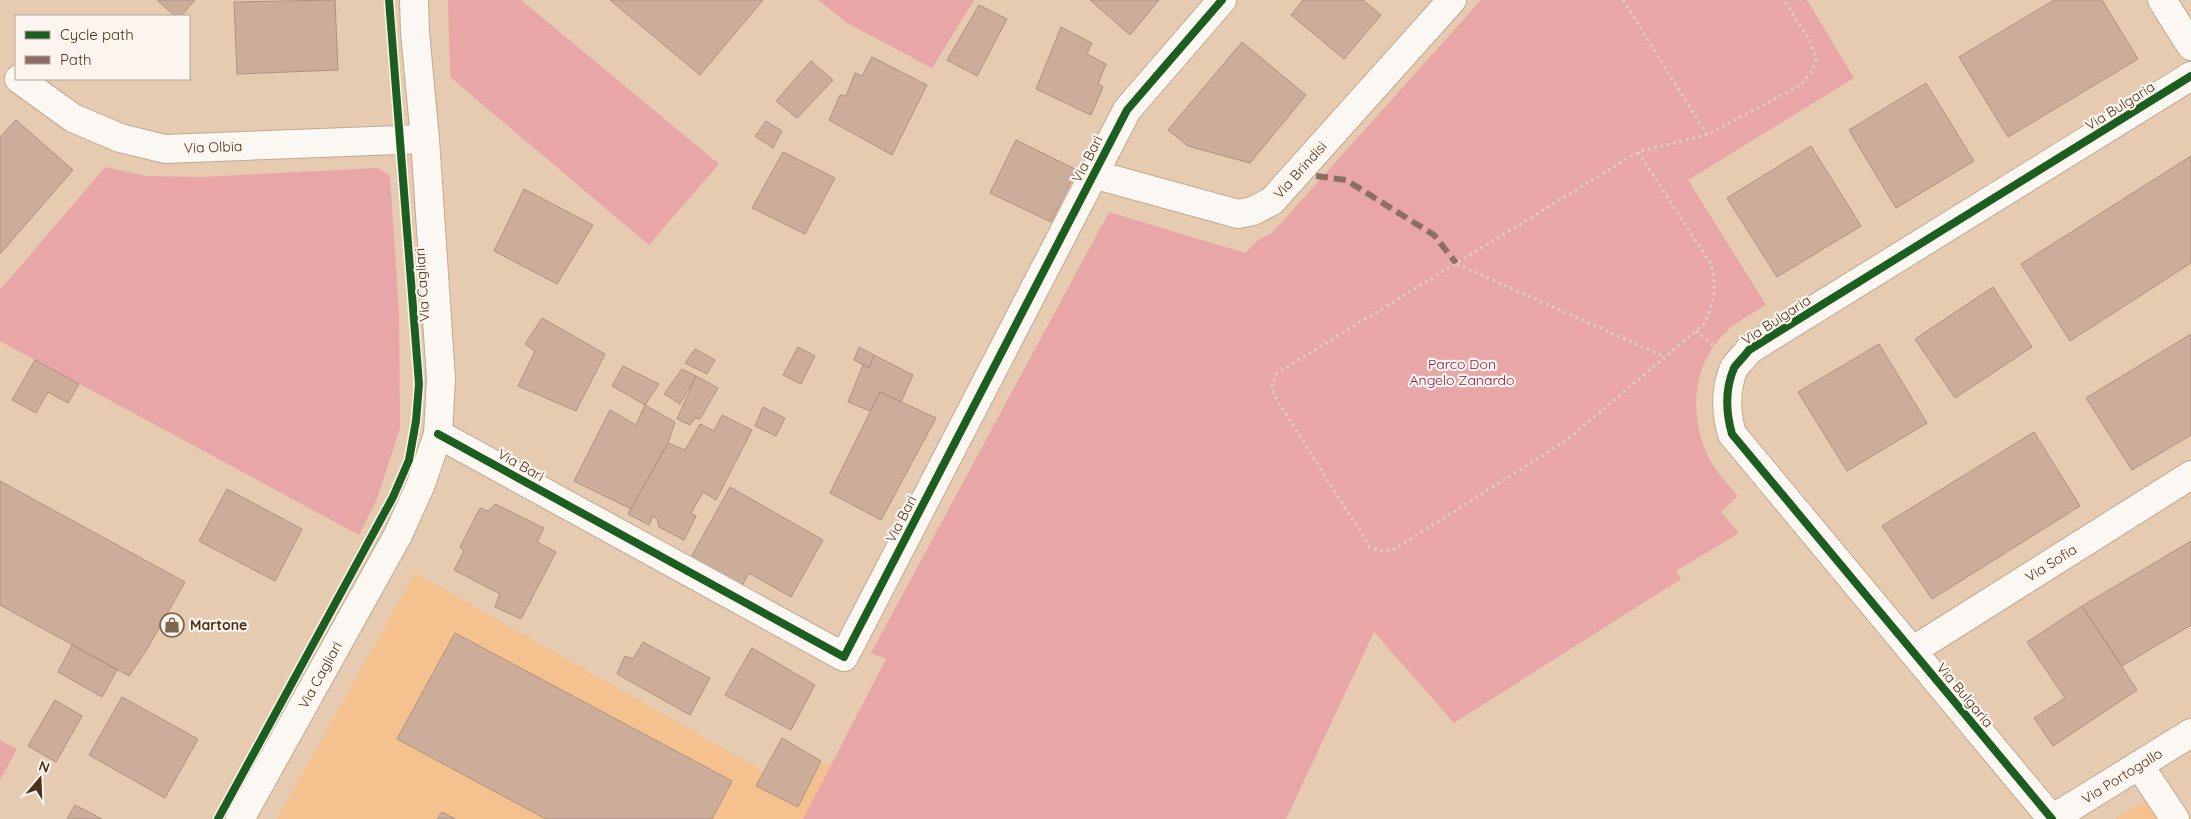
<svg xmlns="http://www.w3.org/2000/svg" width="2191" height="819" viewBox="0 0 2191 819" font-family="Quicksand,sans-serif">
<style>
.built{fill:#f4c18f}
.green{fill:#e8a6a7}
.building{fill:#ccad9a;stroke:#ac9280}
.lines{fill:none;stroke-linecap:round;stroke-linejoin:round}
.minor-casing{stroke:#c2a992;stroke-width:30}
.path{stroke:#d9cfc6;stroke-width:3;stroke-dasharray:2.5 4;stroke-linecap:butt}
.minor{stroke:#fbf7f3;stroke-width:28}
.quiet{stroke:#8d6e63;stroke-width:6;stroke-dasharray:12 6;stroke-linecap:butt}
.cycleway-casing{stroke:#fcf5ef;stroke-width:11}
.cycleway{stroke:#1b5e20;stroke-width:8}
.labels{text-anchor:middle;stroke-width:4.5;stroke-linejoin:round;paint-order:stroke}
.street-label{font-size:14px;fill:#493016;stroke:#fcf5ef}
.park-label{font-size:14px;fill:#8c1743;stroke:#fcf5ef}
.poi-label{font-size:14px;font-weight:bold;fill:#493016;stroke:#fcf5ef;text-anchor:start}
</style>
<rect width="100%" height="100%" fill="#e7cbb1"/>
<g class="built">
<path d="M 415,573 L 768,774 L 785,745 L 944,819 L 277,819 Z"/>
<path d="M 2170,785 L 2191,819 L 2116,819 Z"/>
</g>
<g class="green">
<path d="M 448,0 L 521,0 L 719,164 L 649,245 L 450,77 Z"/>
<path d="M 818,0 L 974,0 L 932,68 L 847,23 Z"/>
<path d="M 1481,0 L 1807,0 L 1854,78 L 1688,180 L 1766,305 C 1753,313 1739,320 1728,330 C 1691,363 1688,418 1710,460 C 1717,473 1729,485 1738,496 L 1721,512 L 1739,533 L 1676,571 L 1681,579 L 1454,723 L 1374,632 L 1286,819 L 803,819 L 886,659 L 871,653 L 1109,212 L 1245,253 L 1258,240 L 1272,233 Z"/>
<path d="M 105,167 L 146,176 L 201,177 L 378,168 L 390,176 L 399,312 L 400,428 L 377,499 L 359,535 L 0,341 L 0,290 Z"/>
<path d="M 0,740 L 17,749 L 0,780 Z"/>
</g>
<g class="building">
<path d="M 157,0 L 195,0 L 181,16 L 175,16 Z"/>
<path d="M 335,0 L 338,70 L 237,74 L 234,2 Z"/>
<path d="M 610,0 L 763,0 L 700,75 Z"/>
<path d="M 1090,0 L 1159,0 L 1130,35 Z"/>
<path d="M 1303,0 L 1363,0 L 1381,15 L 1344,59 L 1291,15 Z"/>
<path d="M 2054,0 L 2102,0 L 2138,59 L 2008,137 L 1959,57 Z"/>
<path d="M 979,5 L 1007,19 L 977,76 L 947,60 Z"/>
<path d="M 1061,27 L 1092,43 L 1087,54 L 1106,64 L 1098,84 L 1103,87 L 1091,115 L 1036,89 Z"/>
<path d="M 1242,42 L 1306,95 L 1250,163 L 1188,146 L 1168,130 Z"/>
<path d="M 872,57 L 927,85 L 892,155 L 829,120 L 840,95 L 846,96 L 855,73 L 862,76 Z"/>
<path d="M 811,61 L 833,80 L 797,118 L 776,101 Z"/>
<path d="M 1926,83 L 1974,161 L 1896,208 L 1849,130 Z"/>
<path d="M 16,120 L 73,170 L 0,254 L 0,137 Z"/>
<path d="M 766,121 L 782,131 L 773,148 L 755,136 Z"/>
<path d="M 1016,140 L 1077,170 L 1051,222 L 990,193 Z"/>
<path d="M 1811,146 L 1861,226 L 1777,277 L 1727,198 Z"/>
<path d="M 783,152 L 835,178 L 805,234 L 752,208 Z"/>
<path d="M 2191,156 L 2191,263 L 2070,341 L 2021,264 Z"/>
<path d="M 524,189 L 593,225 L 557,284 L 494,251 Z"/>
<path d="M 1993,287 L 2032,347 L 1955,398 L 1915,339 Z"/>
<path d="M 542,318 L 605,354 L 576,411 L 518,386 L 535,351 L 525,344 Z"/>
<path d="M 2191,334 L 2191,435 L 2132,470 L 2086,398 Z"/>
<path d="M 1879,344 L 1927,423 L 1847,471 L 1798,392 Z"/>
<path d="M 798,347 L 815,356 L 801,384 L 783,375 Z"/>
<path d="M 859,347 L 874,355 L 869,368 L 854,360 Z"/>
<path d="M 695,349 L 715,360 L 707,374 L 685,363 Z"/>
<path d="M 874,355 L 913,375 L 901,402 L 880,392 L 870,411 L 848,402 L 863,365 L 869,368 Z"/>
<path d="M 35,360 L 79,384 L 68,403 L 48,392 L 36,413 L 12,400 Z"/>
<path d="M 623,366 L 659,384 L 645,405 L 612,386 Z"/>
<path d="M 682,369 L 696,376 L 680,404 L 664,394 Z"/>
<path d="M 696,376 L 718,388 L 700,419 L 695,418 L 690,425 L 677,419 Z"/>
<path d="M 880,392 L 936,418 L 881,520 L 830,493 Z"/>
<path d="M 645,405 L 675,422 L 668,443 L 631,509 L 574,481 L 610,410 L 636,425 Z"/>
<path d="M 763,407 L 785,418 L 776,436 L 755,426 Z"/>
<path d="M 722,415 L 752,430 L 716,500 L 703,492 L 691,513 L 696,516 L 684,540 L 659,527 L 657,519 L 653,516 L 649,525 L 628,514 L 668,443 L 685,450 L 700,424 L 714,431 Z"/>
<path d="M 2034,432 L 2080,506 L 1932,599 L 1882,526 Z"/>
<path d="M 0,481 L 185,582 L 146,651 L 129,676 L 0,605 Z"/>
<path d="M 730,487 L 823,540 L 791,597 L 749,573 L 741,588 L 690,559 Z"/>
<path d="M 227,489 L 302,529 L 275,581 L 199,541 Z"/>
<path d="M 495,504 L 544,528 L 537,542 L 556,552 L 521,619 L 495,607 L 500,594 L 454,570 L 464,551 L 460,547 L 480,508 L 488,511 Z"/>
<path d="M 2191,541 L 2191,625 L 2122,666 L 2082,606 Z"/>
<path d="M 2082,606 L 2137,690 L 2053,746 L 2034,718 L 2065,698 L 2027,642 Z"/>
<path d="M 455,633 L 732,781 L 712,819 L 546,819 L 397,739 Z"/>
<path d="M 643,642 L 710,678 L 690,715 L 617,674 L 625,656 L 633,659 Z"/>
<path d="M 72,645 L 117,670 L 102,697 L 58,672 Z"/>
<path d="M 752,648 L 815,685 L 791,730 L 725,695 Z"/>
<path d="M 122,697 L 198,739 L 165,798 L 89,755 Z"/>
<path d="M 55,700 L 82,716 L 56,762 L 28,746 Z"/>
<path d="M 782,738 L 821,761 L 798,807 L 756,786 Z"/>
<path d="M 75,805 L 102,819 L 67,819 Z"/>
<path d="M 442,812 L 455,819 L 437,819 Z"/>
</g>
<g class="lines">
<g class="minor-casing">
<g id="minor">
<path d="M 2162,0 L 2191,46"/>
<path d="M 19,79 L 73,118 L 120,138 L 165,149 L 425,139"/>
<path d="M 1093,174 L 1238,214 L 1253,211 L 1272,201 L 1452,0"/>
<path d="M 438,434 L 844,657 L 1127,110 L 1222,0"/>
<path d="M 1912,651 L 2191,475"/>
<path d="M 2139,765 L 2175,819"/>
<path d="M 240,819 L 398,535 L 421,484 L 438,434 L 441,379 L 425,139 L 415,32 L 414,0"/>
<path d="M 2052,819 L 1732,434 C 1726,413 1725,389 1734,368 C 1738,362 1745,356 1749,350 L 2191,76"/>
<path d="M 2052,819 L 2191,733"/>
</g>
</g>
<g class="path">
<path d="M 1623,0 L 1707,135"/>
<path d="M 1638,152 L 1711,264 C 1717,290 1715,301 1704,324 L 1567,440 L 1393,550 L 1381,551 L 1370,547 L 1274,395 L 1272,385 L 1277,373 L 1638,152 L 1707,135 L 1801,85 L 1812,71 L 1816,59 L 1809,39 L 1784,0"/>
<path d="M 1457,264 L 1665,357"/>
<path d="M 1696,331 L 1713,345"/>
</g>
<use href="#minor" class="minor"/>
<path class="quiet" d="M 1316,176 L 1346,180 L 1434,235 L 1456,263"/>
<g class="cycleway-casing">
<g id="cycleway">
<path d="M 438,434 L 844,657 L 1127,110 L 1222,0"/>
<path d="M 218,819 L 393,497 L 409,460 L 416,421 L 419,384 L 389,0"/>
<path d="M 2052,819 L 1732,434 C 1726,413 1725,389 1734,368 C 1738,362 1745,356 1749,350 L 2191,76"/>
</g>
</g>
<use href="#cycleway" class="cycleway"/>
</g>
<defs>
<g id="shop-ring" transform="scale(1.25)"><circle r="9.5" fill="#fcf5ef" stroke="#80664c" stroke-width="1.5"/><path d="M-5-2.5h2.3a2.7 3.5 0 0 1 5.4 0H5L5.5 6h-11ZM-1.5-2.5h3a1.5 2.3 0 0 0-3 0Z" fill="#80664c"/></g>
</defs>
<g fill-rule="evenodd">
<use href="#shop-ring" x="172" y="625"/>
</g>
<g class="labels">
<g class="street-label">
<text transform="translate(2120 106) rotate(-32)" y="5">Via Bulgaria</text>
<text transform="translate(213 147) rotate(-2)" y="5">Via Olbia</text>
<text transform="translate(1087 159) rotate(-63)" y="5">Via Bari</text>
<text transform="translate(1300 170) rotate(-48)" y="5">Via Brindisi</text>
<text transform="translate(422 285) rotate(-94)" y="5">Via Cagliari</text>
<text transform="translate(1776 320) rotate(-33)" y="5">Via Bulgaria</text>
<text transform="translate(521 465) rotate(29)" y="5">Via Bari</text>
<text transform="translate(901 519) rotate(-63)" y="5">Via Bari</text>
<text transform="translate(2051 563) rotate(-32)" y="5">Via Sofia</text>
<text transform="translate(320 675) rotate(-61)" y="5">Via Cagliari</text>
<text transform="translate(1965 695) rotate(50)" y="5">Via Bulgaria</text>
<text transform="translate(2122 776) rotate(-32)" y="5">Via Portogallo</text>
</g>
<g class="park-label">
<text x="1462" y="369">Parco Don<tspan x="1462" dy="16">Angelo Zanardo</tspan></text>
</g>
<g class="poi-label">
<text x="190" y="630">Martone</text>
</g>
</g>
<rect x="15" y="15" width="175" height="65" fill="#fcf5ef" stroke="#b4a698"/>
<rect x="25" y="31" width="25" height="8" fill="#1b5e20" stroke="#b4a698"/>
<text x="60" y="40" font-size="15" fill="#493016">Cycle path</text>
<rect x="25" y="56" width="25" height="8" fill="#8d6e63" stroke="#b4a698"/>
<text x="60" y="65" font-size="15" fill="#493016">Path</text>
<g transform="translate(40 779) rotate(19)" stroke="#fcf5ef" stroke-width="4" paint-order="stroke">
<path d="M0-4L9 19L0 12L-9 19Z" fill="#493016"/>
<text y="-8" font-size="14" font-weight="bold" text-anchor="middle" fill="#493016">N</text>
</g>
</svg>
